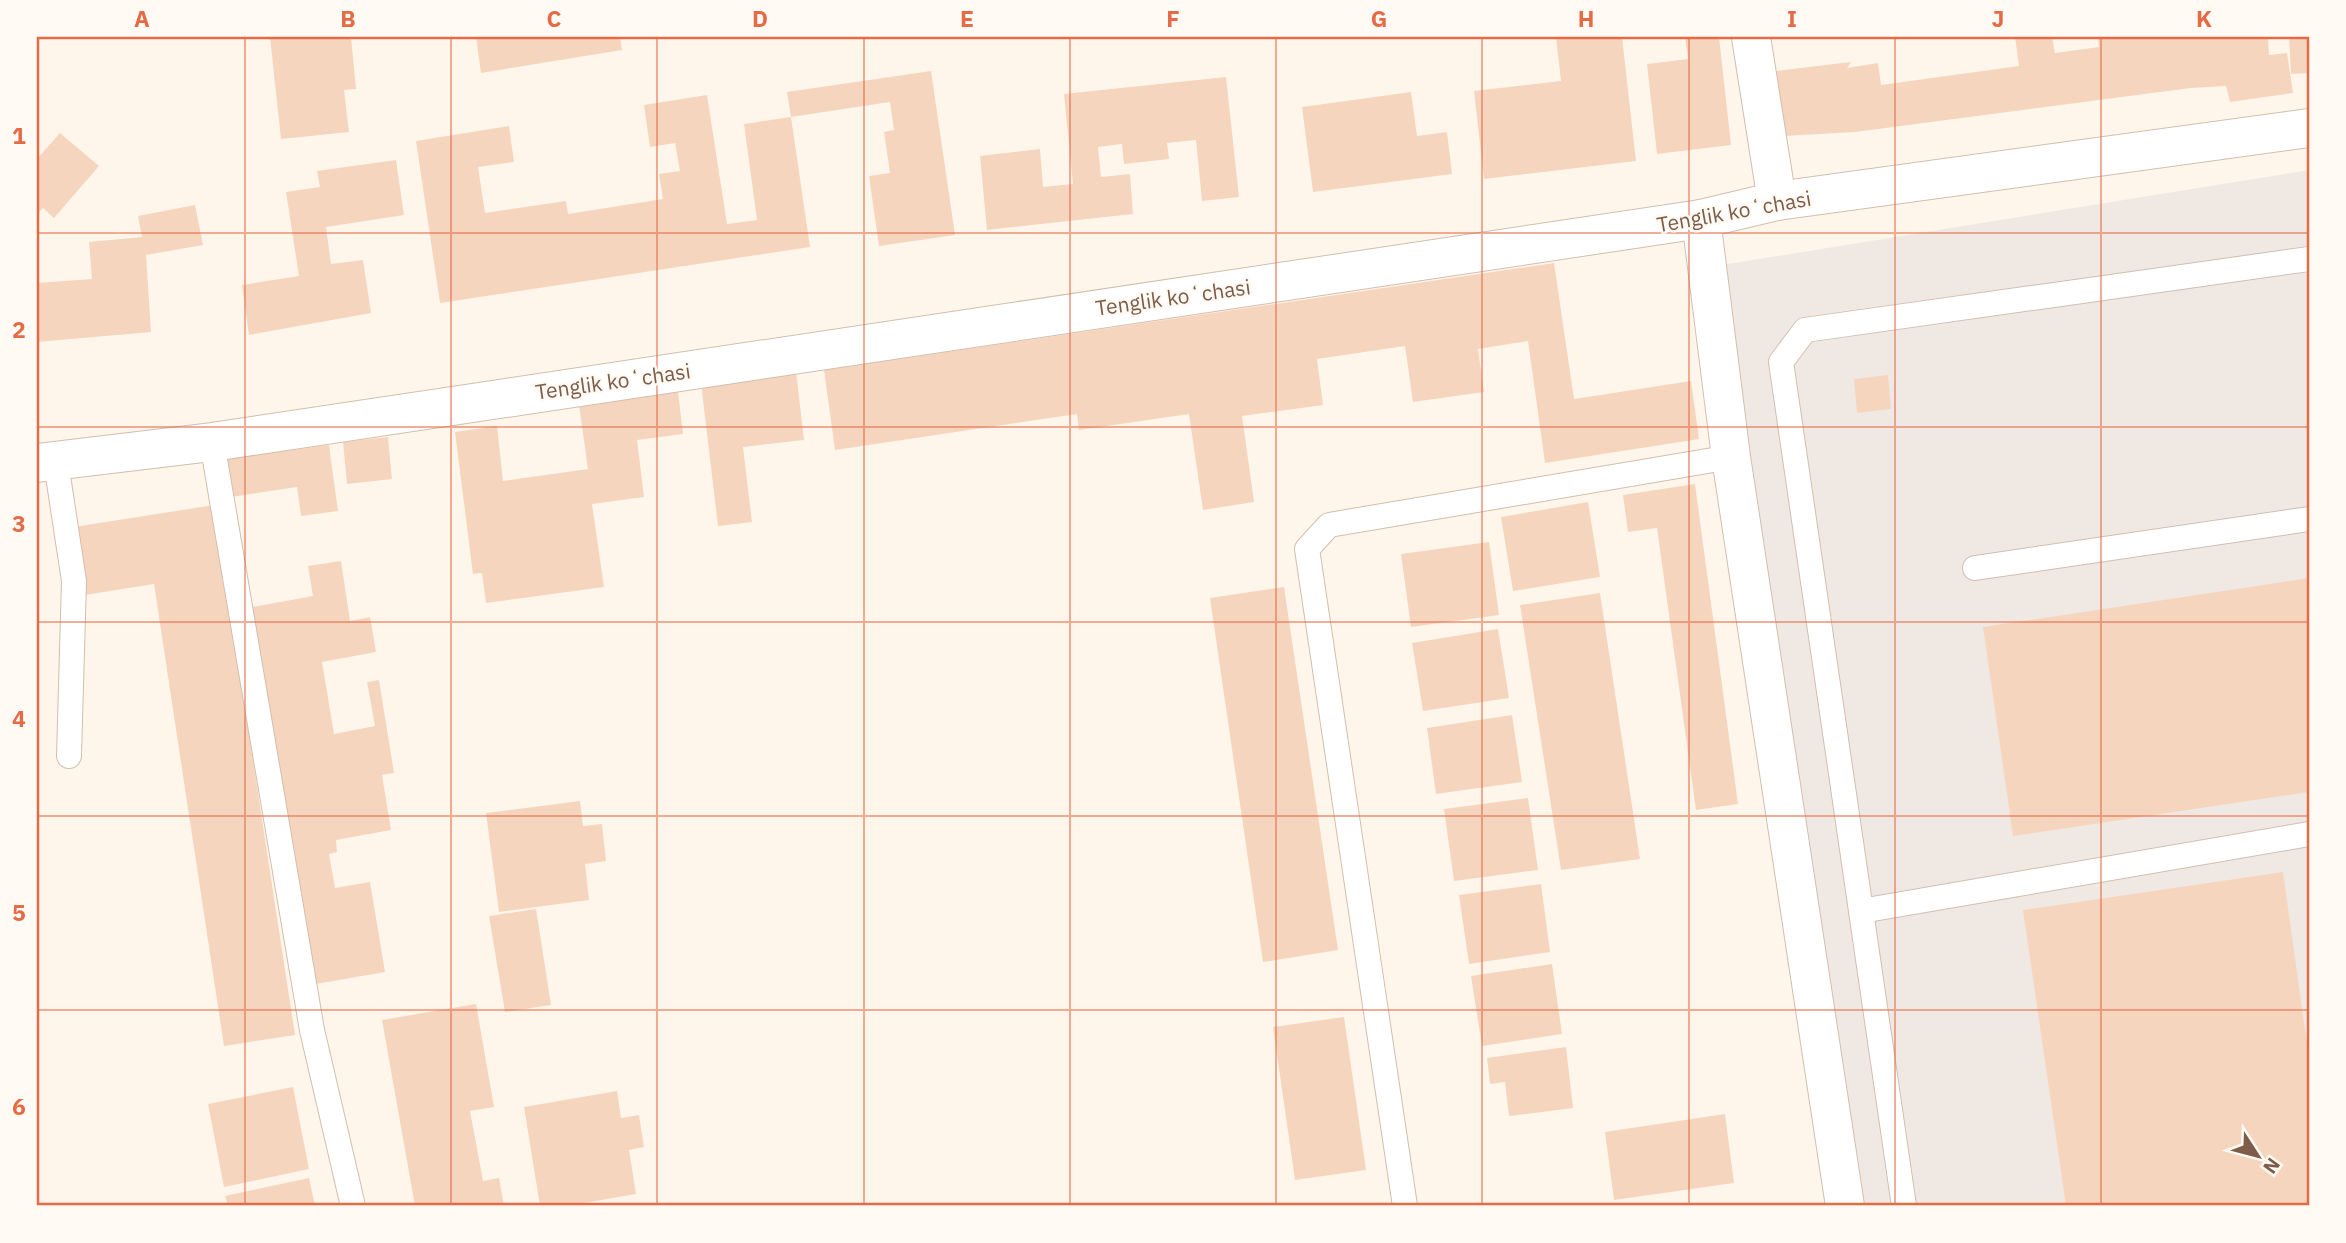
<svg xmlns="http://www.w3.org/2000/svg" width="2346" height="1243" viewBox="0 0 2346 1243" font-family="'IBM Plex Sans',sans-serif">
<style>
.industrial{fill:#f0e9e3}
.building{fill:#f6d5bf}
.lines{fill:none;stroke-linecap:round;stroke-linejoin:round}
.lane-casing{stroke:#d3beae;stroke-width:26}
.street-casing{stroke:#d3beae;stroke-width:40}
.lane{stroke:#fff;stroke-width:24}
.street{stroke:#fff;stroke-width:38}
.grid{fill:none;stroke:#e56a46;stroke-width:2;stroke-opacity:0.55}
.labels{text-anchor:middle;stroke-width:5;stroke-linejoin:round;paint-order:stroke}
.street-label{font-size:21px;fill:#7d5c4a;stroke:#fffaf3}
.neatline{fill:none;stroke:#e56a46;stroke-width:2.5}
.grid-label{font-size:23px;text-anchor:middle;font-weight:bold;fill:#e56a46}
</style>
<rect width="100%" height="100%" fill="#fef6eb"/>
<path class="industrial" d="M 2309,170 L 2309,1206 L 1851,1206 L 1722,265 Z"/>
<g class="building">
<path d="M 270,37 L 351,37 L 356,89 L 344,90 L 349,132 L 281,139 Z"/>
<path d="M 476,37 L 620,37 L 622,50 L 481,73 Z"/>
<path d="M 1556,37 L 1622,37 L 1636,161 L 1484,179 L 1474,91 L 1561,81 Z"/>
<path d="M 1685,37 L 1719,37 L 1731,145 L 1657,154 L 1647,64 L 1688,59 Z"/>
<path d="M 2015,37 L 2052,37 L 2055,53 L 2099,47 L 2098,37 L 2268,37 L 2269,55 L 2287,53 L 2293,93 L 2230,102 L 2226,86 L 2191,88 L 1855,132 L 1784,136 L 1776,71 L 1851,62 L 1847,68 L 1878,63 L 1881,85 L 2019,66 Z"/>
<path d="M 2289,37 L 2309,37 L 2309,73 L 2291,74 Z"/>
<path d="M 931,71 L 955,235 L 879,246 L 869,176 L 890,173 L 884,132 L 894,130 L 890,102 L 791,117 L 787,92 Z"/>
<path d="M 1226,77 L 1239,197 L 1202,201 L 1196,140 L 1167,143 L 1169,159 L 1124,164 L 1122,144 L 1098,147 L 1101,177 L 1130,174 L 1133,214 L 987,230 L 980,156 L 1040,149 L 1043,187 L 1073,184 L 1064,94 Z"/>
<path d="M 1411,92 L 1417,136 L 1447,132 L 1452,174 L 1313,192 L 1302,107 Z"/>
<path d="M 707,95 L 727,224 L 757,220 L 744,124 L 791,117 L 810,247 L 440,303 L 416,141 L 509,126 L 514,162 L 478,167 L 485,213 L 566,201 L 568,214 L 663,199 L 659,174 L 680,171 L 675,143 L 650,147 L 644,105 Z"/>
<path d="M 60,133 L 99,166 L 54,218 L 43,208 L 37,214 L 37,159 Z"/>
<path d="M 396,160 L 404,215 L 326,227 L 331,264 L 363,260 L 371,313 L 249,335 L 242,285 L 299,276 L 286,192 L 320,187 L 317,171 Z"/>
<path d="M 195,205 L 203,245 L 146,255 L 151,332 L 37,342 L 37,283 L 92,279 L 89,242 L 142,237 L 138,216 Z"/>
<path d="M 1554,263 L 1574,399 L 1691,381 L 1699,439 L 1545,463 L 1528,341 L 1478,349 L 1484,392 L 1413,402 L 1405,346 L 1317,359 L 1323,405 L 1242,416 L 1254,502 L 1203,510 L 1189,414 L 1079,430 L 1077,414 L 835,450 L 824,370 Z"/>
<path d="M 796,371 L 804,440 L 743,447 L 752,522 L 718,526 L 701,383 Z"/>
<path d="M 1888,375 L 1891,409 L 1857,413 L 1854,379 Z"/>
<path d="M 678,392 L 683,434 L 637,440 L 644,497 L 592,504 L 604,587 L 486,603 L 482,573 L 473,574 L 455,432 L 497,426 L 503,481 L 588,469 L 579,405 Z"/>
<path d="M 388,437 L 392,479 L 347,484 L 343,442 Z"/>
<path d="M 329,445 L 338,511 L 301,516 L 297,487 L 231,497 L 227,459 Z"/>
<path d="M 1695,484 L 1738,804 L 1696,810 L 1657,528 L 1628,532 L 1623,495 Z"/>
<path d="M 1588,502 L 1600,577 L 1513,591 L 1501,517 Z"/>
<path d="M 214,505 L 295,1035 L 224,1046 L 154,584 L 85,595 L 74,527 Z"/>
<path d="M 1489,542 L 1499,615 L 1411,627 L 1401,554 Z"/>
<path d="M 341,561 L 350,621 L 370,617 L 376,652 L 322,662 L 334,734 L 375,726 L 367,682 L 379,680 L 394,773 L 382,775 L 391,830 L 336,840 L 337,852 L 329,854 L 335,888 L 370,882 L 385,972 L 316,984 L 252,607 L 313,596 L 308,566 Z"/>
<path d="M 2309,578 L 2309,792 L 2013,836 L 1983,627 Z"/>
<path d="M 1284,587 L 1338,950 L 1263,962 L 1210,598 Z"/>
<path d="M 1600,593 L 1640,859 L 1561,870 L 1520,605 Z"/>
<path d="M 1498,629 L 1509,698 L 1423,711 L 1412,643 Z"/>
<path d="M 1512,715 L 1522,782 L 1436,794 L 1427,728 Z"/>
<path d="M 1528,798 L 1538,870 L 1454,881 L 1444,809 Z"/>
<path d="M 580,801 L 583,826 L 602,824 L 606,861 L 585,864 L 589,900 L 499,912 L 486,813 Z"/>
<path d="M 2283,872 L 2309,1058 L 2309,1206 L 2066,1206 L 2023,910 Z"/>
<path d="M 1541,884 L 1550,952 L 1469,964 L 1459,895 Z"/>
<path d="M 536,909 L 551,1005 L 505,1012 L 489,916 Z"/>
<path d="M 1552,964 L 1562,1034 L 1482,1046 L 1471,976 Z"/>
<path d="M 476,1004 L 494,1107 L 470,1111 L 483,1181 L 499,1178 L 504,1206 L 415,1206 L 382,1020 Z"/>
<path d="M 1344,1017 L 1366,1170 L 1295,1180 L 1273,1027 Z"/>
<path d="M 1566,1047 L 1573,1108 L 1509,1116 L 1505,1082 L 1490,1084 L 1487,1058 Z"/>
<path d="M 293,1087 L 309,1169 L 224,1187 L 208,1104 Z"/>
<path d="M 617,1091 L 621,1118 L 639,1115 L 644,1147 L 629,1150 L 636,1194 L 566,1206 L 540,1206 L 524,1107 Z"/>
<path d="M 1725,1114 L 1734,1183 L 1614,1200 L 1605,1132 Z"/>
<path d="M 309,1178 L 315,1206 L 228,1206 L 225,1196 Z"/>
</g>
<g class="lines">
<g class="lane-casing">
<g id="lane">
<path d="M 212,442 L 312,1030 L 353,1206"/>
<path d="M 56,463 L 74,581 L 69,756"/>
<path d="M 1975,568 L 2309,519"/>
<path d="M 1861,911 L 2309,834"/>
<path d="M 1405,1206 L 1307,549 L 1329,525 L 1731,457"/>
<path d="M 1904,1206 L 1781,362 L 1805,330 L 2309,259"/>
</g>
</g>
<g class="street-casing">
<g id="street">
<path d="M 1751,37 L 1777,201"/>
<path d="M 1701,219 L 1731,457 L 1845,1206"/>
<path d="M 37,463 L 212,442 L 1701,219 L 1777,201 L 2309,128"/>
</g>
</g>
<use href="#lane" class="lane"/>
<use href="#street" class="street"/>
</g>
<path class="grid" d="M 245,37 L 245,1206M 451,37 L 451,1206M 657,37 L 657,1206M 864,37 L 864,1206M 1070,37 L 1070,1206M 1276,37 L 1276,1206M 1482,37 L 1482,1206M 1689,37 L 1689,1206M 1895,37 L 1895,1206M 2101,37 L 2101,1206M 37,233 L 2309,233M 37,427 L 2309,427M 37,622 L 2309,622M 37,816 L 2309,816M 37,1010 L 2309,1010"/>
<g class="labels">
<g class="street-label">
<text transform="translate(1734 212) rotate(-10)" y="7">Tenglik koʻchasi</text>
<text transform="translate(1173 298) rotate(-8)" y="7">Tenglik koʻchasi</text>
<text transform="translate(613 382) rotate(-8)" y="7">Tenglik koʻchasi</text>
</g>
</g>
<rect width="2346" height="1243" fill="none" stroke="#fffaf3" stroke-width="77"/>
<g transform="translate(2258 1156) rotate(126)" stroke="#fffaf3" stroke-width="5" paint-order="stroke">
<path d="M0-5L12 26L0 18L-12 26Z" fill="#7d5c4a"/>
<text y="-10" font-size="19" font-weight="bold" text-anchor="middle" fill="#7d5c4a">N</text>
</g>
<rect x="38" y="38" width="2270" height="1166" class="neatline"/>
<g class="grid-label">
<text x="142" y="27">A</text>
<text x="348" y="27">B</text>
<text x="554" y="27">C</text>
<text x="760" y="27">D</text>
<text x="967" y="27">E</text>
<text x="1173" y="27">F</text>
<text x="1379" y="27">G</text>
<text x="1586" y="27">H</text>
<text x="1792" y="27">I</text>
<text x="1998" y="27">J</text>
<text x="2204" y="27">K</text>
<text x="19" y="144">1</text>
<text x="19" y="338">2</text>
<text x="19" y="532">3</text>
<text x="19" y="727">4</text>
<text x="19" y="921">5</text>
<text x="19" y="1115">6</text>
</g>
</svg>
